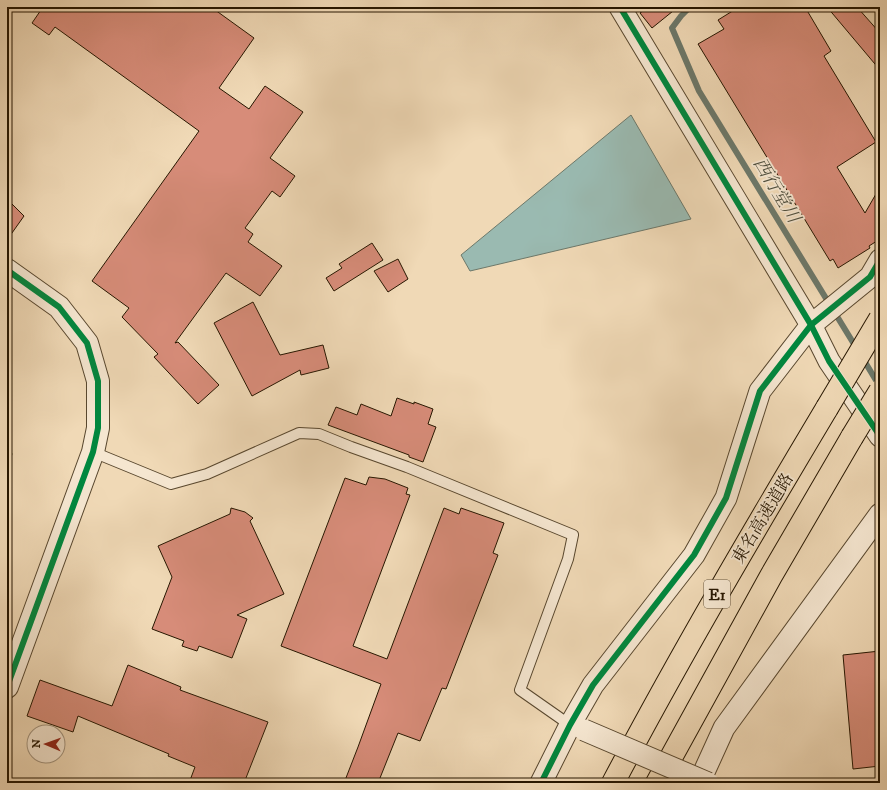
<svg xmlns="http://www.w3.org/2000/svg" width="887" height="790" viewBox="0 0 887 790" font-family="'IM FELL DW Pica','Noto Serif JP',serif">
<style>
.green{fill:#bbbf8d;stroke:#706a46}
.water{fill:#9abab1;stroke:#6c786a}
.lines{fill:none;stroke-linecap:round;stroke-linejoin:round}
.stream{stroke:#6c786a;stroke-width:6}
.building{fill:#d78c79;stroke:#261600}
.service-casing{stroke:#58472e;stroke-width:12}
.minor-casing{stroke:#58472e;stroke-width:23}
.tertiary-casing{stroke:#58472e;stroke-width:24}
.motorway-casing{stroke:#261600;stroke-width:24}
.service{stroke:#f5e6d0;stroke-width:10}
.minor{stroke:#f5e6d0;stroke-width:21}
.tertiary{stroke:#f5e6d0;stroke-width:22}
.motorway{stroke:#f0d9b6;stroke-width:22}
.minor-bridge-casing{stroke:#58472e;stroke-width:23;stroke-linecap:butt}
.motorway-bridge-casing{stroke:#261600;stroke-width:24;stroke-linecap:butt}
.minor-bridge{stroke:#f5e6d0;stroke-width:21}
.motorway-bridge{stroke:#f0d9b6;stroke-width:22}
.cycleway-casing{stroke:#f5e6d0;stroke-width:8}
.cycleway{stroke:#00873e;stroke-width:6}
.labels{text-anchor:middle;stroke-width:3.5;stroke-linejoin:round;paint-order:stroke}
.shield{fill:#f5e6d0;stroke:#64543e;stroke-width:1}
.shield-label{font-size:16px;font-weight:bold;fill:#261600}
.street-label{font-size:17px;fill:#261600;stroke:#f5e6d0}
.water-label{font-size:18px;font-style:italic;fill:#4f4f3e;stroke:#f5e6d0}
</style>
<rect width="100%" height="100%" fill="#f0d9b6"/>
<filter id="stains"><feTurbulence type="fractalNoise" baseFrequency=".005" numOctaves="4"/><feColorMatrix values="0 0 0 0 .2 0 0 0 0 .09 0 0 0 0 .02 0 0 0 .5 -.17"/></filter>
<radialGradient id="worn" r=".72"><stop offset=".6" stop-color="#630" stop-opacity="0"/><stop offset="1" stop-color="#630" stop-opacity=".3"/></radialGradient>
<path class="green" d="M 7,439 L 12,454 L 7,471 Z"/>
<path class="water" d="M 631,115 L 691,219 L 470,271 L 461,255 Z"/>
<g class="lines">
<g class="stream">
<path d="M 690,7 L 681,16 L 672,28 L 699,91 L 857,349"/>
<path d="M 862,357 L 880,387"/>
</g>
</g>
<g class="building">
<path d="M 43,7 L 211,7 L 254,38 L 219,88 L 249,109 L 265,86 L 303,112 L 270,158 L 295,176 L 280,197 L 272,191 L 245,228 L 253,234 L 248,242 L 282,266 L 260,296 L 226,273 L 175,343 L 178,342 L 219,385 L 198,404 L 154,357 L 158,354 L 122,317 L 129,308 L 92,281 L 199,131 L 55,27 L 49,35 L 32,23 Z"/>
<path d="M 648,7 L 678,7 L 652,28 L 640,13 Z"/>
<path d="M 739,7 L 805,7 L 831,51 L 824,56 L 876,142 L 837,167 L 865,213 L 880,187 L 880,239 L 869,246 L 870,248 L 838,268 L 833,259 L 830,261 L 698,44 L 724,29 L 718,20 Z"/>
<path d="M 827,7 L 857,7 L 880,33 L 880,70 Z"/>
<path d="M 7,199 L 24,216 L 7,240 Z"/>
<path d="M 372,243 L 383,260 L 334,291 L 326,278 L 342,268 L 339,264 Z"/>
<path d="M 398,259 L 408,279 L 388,292 L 374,271 Z"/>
<path d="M 253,302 L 280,355 L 323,345 L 329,368 L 301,375 L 300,370 L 252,396 L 214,323 Z"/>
<path d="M 397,398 L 414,404 L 414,402 L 433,409 L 428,424 L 436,427 L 423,462 L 409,457 L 409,455 L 328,425 L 336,407 L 357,415 L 361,404 L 391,416 Z"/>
<path d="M 369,477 L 385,479 L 408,488 L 406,494 L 410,495 L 353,646 L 387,659 L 444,508 L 459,514 L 461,508 L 504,523 L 493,553 L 498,555 L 446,689 L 442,688 L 420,741 L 398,733 L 378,783 L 344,783 L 358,747 L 381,684 L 281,646 L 345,478 L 366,485 Z"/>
<path d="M 231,508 L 245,512 L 253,518 L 250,521 L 284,594 L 237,615 L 247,619 L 232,658 L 199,646 L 197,651 L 182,646 L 184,641 L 152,629 L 172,577 L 158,546 L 230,514 Z"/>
<path d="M 880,651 L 880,766 L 853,769 L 843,655 Z"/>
<path d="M 128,665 L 181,687 L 180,690 L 268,722 L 244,783 L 189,783 L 195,767 L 168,756 L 169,754 L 78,716 L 73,732 L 27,716 L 40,680 L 112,706 Z"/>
</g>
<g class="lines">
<g class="service-casing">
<path id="service" d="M 93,452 L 171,484 L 207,474 L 299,433 L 319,434 L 351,447 L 407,467 L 573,535 L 568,559 L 520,690 L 570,725"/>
</g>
<g class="minor-casing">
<g id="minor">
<path d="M 620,7 L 811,325 L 829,361 L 880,436"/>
<path d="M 541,783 L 570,725 L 593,685 L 694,555 L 726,498 L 760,391 L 811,325 L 870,277 L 880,260"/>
<path d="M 699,783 L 724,728 L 880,514"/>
</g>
</g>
<g class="tertiary-casing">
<path id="tertiary" d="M 7,270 L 59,307 L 87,343 L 98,381 L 98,428 L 93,452 L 7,687"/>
</g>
<g class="motorway-casing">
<g id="motorway">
<path d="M 613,783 C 680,656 753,532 827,408"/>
<path d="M 657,783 L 771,576 L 852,437"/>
</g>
</g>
<use href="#service" class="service"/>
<use href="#minor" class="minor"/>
<use href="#tertiary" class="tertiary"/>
<use href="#motorway" class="motorway"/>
<g class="minor-bridge-casing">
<path id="minor-bridge" d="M 584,730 L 708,783"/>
</g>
<g class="motorway-bridge-casing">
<g id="motorway-bridge">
<path d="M 827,408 L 880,319"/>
<path d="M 852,437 L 880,391"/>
</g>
</g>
<use href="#minor-bridge" class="minor-bridge"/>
<use href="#motorway-bridge" class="motorway-bridge"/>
<g class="cycleway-casing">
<g id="cycleway">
<path d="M 620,7 L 811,325 L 829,361 L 880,436"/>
<path d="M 7,270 L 59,307 L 87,343 L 98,381 L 98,428 L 93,452 L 7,687"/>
<path d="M 541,783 L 570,725 L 593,685 L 694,555 L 726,498 L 760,391 L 811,325 L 870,277 L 880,260"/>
</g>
</g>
<use href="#cycleway" class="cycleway"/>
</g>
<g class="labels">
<rect class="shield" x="704" y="580" width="26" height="28" rx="3"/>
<g class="shield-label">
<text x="717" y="600">E1</text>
</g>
<g class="street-label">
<text transform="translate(762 518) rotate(-59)" y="6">東名高速道路</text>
</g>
<g class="water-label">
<text transform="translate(777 190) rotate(59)" y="6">西行堂川</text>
</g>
</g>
<rect width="887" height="790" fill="none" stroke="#f0d9b6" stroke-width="24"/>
<rect x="8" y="8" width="871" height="774" fill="none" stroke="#261600" stroke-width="2"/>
<rect x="12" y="12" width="863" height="766" fill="none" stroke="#261600"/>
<g transform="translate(46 744) rotate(272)"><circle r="19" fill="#f5e6d0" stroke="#a2937d"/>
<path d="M0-3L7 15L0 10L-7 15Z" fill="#8f2418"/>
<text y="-6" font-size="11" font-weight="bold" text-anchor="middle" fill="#261600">N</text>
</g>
<rect width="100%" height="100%" filter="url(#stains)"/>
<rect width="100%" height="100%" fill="url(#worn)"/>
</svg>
